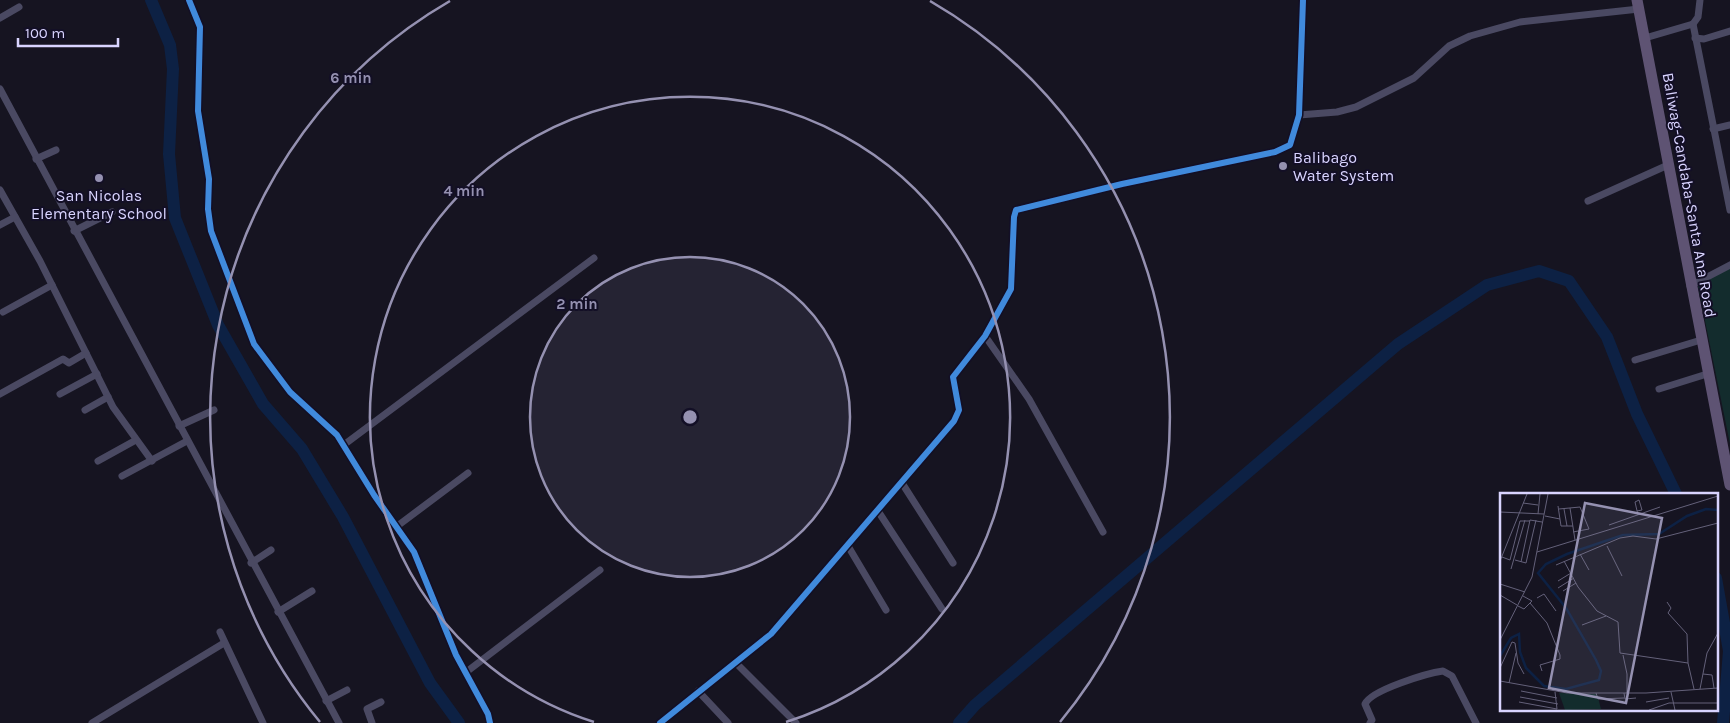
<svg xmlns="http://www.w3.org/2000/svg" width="1730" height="723" viewBox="0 0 1730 723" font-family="Karla,sans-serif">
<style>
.green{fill:#132c2d}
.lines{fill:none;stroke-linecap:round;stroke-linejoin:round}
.river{stroke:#0d2144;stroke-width:12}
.minor{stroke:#4a4962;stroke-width:7}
.primary{stroke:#5e5373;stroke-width:11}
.cycleway-casing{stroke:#130f26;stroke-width:9}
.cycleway{stroke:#408adc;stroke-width:6}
.ring{fill:none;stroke:#9591b1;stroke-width:2.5}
.poi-dot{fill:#9591b1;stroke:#130f26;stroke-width:2}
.labels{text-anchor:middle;stroke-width:4;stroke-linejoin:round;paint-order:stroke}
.poi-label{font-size:16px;fill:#d9d4ff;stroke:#130f26;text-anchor:start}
.street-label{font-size:16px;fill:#d9d4ff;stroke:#130f26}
.inset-river{fill:none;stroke:#0d2144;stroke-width:2.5}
.inset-road{fill:none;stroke:#64617a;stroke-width:1}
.view{fill:#9591b1;fill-opacity:0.15;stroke:#9591b1;stroke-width:2.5}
.inset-edge{fill:none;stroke:#d9d4ff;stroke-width:2.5}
.centre{fill:#9591b1;stroke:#130f26;stroke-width:2.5}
.ring-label{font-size:15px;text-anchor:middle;font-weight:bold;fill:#9591b1;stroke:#130f26;stroke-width:4;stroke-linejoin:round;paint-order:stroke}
</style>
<rect width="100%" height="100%" fill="#161421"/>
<path class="green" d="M 1730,265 L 1730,444 L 1697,281 Z"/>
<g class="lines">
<g class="river">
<path d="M 151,0 L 170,45 L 173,69 L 169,154 L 175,218 L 218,325 L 263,404 L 302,449 L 343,517 L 430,683 L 459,723"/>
<path d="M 1716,578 L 1729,651 L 1723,723"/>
<path d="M 959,723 L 975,705 L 1398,344 L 1487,285 L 1539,271 L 1569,281 L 1607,337 L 1637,414 L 1676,494"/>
</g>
<g class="minor">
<path d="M 189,0 L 200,27 L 198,111 L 209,179 L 208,209 L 211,231 L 254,344 L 290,392 L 337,435 L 374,495 L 414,552 L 456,655 L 488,714 L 490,723"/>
<path d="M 0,18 L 19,7"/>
<path d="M 1693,24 L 1730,210"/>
<path d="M 1645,38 L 1693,24 L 1698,17 L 1700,0"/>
<path d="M 1695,38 L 1704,39 L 1730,31"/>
<path d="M 0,89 L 339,723"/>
<path d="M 1299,115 L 1337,112 L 1356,107 L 1414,78 L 1449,46 L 1470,36 L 1520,22 L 1639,9"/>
<path d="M 1713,129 L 1730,125"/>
<path d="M 36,159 L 56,150"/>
<path d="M 0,190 L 40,261 L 113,407 L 152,461"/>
<path d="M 1588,201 L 1668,165"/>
<path d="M 0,225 L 15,217"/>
<path d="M 74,231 L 112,212"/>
<path d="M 1690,286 L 1730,265"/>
<path d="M 3,312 L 52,285"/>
<path d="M 985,336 L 1029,399 L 1103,532"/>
<path d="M 1635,360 L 1701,340"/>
<path d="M 1659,389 L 1707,374"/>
<path d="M 0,394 L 63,359 L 69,363 L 86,353"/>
<path d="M 60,394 L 97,374"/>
<path d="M 85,410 L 108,397"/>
<path d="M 179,426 L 214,410"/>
<path d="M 345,444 L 594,258"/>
<path d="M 98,461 L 136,440"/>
<path d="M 122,476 L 187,441"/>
<path d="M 902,483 L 953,563"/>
<path d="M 878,511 L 942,609"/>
<path d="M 396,527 L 468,473"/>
<path d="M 848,546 L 886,610"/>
<path d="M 251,563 L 271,550"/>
<path d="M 278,612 L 312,591"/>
<path d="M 220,632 L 263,723"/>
<path d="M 736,663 L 796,723"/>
<path d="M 465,673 L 600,570"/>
<path d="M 698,691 L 728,723"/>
<path d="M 326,701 L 347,690"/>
<path d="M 92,723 L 224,643"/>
<path d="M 372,723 L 367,709 L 381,702"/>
<path d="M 660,723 L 771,634 L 954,421 L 959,410 L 953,377 L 985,336 L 1011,289 L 1014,217 L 1016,210 L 1122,184 L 1275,152 L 1290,145 L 1299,115 L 1303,0"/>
<path d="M 1370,723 L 1372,720 L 1365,704 C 1371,690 1428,673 1443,671 L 1452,676 L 1476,723"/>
</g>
<path class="primary" d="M 1637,0 L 1730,485"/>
<g class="cycleway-casing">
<g id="cycleway">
<path d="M 189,0 L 200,27 L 198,111 L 209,179 L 208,209 L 211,231 L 254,344 L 290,392 L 337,435 L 374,495 L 414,552 L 456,655 L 488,714 L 490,723"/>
<path d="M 660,723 L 771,634 L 954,421 L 959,410 L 953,377 L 985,336 L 1011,289 L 1014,217 L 1016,210 L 1122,184 L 1275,152 L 1290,145 L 1299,115 L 1303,0"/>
</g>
</g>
<use href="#cycleway" class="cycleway"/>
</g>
<circle cx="690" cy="417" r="160" fill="#9591b1" fill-opacity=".12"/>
<g class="ring">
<circle cx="690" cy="417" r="160"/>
<path d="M594 722A320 320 0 1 1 786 722"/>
<path d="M320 722A480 480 0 0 1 450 1M930 1A480 480 0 0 1 1060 722"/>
</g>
<g class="poi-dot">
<circle cx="1283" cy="166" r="5"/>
<circle cx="99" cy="178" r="5"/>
</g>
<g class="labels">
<g class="poi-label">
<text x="1293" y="163">Balibago<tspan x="1293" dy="18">Water System</tspan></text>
<text x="99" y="201" text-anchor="middle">San Nicolas<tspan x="99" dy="18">Elementary School</tspan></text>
</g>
<g class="street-label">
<text transform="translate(1690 195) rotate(80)" y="6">Baliwag-Candaba-Santa Ana Road</text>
</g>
</g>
<g transform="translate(1500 493)">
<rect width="218" height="218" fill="#161421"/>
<path d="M 59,200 L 97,201 L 101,216 L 65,217 Z" fill="#132c2d"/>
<path class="inset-river" d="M 0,163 L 11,145 L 19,141 L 20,159 L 26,175 L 44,193 L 66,196 L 99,187 L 101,178 L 96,167 L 66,115 L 38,80 L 46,71 L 67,61 L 123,42 L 159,41 L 187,23 L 206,16 L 218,17"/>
<path class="inset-road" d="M 23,10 L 38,12M 58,13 L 61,33 L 73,33M 70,15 L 75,47M 59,16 L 80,14 L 89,36M 64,16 L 67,33M 137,18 L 142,17 L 139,7M 0,19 L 44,21M 38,21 L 40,1M 138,22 L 135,9 L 139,7M 45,23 L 60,26M 109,32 L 160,14M 73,39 L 89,36M 107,53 L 122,83M 37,59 L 218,3M 80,61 L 89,77M 2,64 L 10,67 L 20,28 L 30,28M 15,67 L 26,70 L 36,27M 0,68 L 27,1M 64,68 L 78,94 L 97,118 L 118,129 L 120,160 L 188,170M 21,69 L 30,27 L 42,29M 56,72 L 120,45 L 133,43 L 156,46 L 218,30M 11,76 L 25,27M 58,88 L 71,80M 0,91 L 25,99M 58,95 L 74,85M 63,98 L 76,90M 0,102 L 17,112M 37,105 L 44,101 L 56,118M 167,109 L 171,115 L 168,120 L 187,141 L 188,170 L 194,196M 30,110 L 47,130 L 60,162 L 60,166 L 40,172 L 42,178M 18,113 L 24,116 L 32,108 L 23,103M 82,132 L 106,123M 0,147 L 32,84 L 48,1M 123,162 L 127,181 L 127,200M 0,175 L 12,149 L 15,150 L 18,170 L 24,181M 203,181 L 212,182 L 214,195M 0,188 L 67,200 L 146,200 L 218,195M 9,190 L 16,160M 200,196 L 207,160 L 218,140M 21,198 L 57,205M 171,199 L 175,217M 96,200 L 98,206 L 124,205M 124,200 L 125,206 L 136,205M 20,204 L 58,211M 19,209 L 57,216 L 55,199M 146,209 L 169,205M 149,217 L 169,210 L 218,210"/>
<path class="view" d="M 85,10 L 162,25 L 126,210 L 49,195 Z"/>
<rect width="218" height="218" class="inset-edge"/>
</g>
<circle cx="690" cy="417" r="8" class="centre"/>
<g class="ring-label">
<text x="351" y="83">6 min</text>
<text x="464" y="196">4 min</text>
<text x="577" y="309">2 min</text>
</g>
<path d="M18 38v8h100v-8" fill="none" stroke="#d9d4ff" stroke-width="2.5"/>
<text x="25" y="38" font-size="15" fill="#d9d4ff" stroke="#130f26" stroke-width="4" paint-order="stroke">100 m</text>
</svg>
